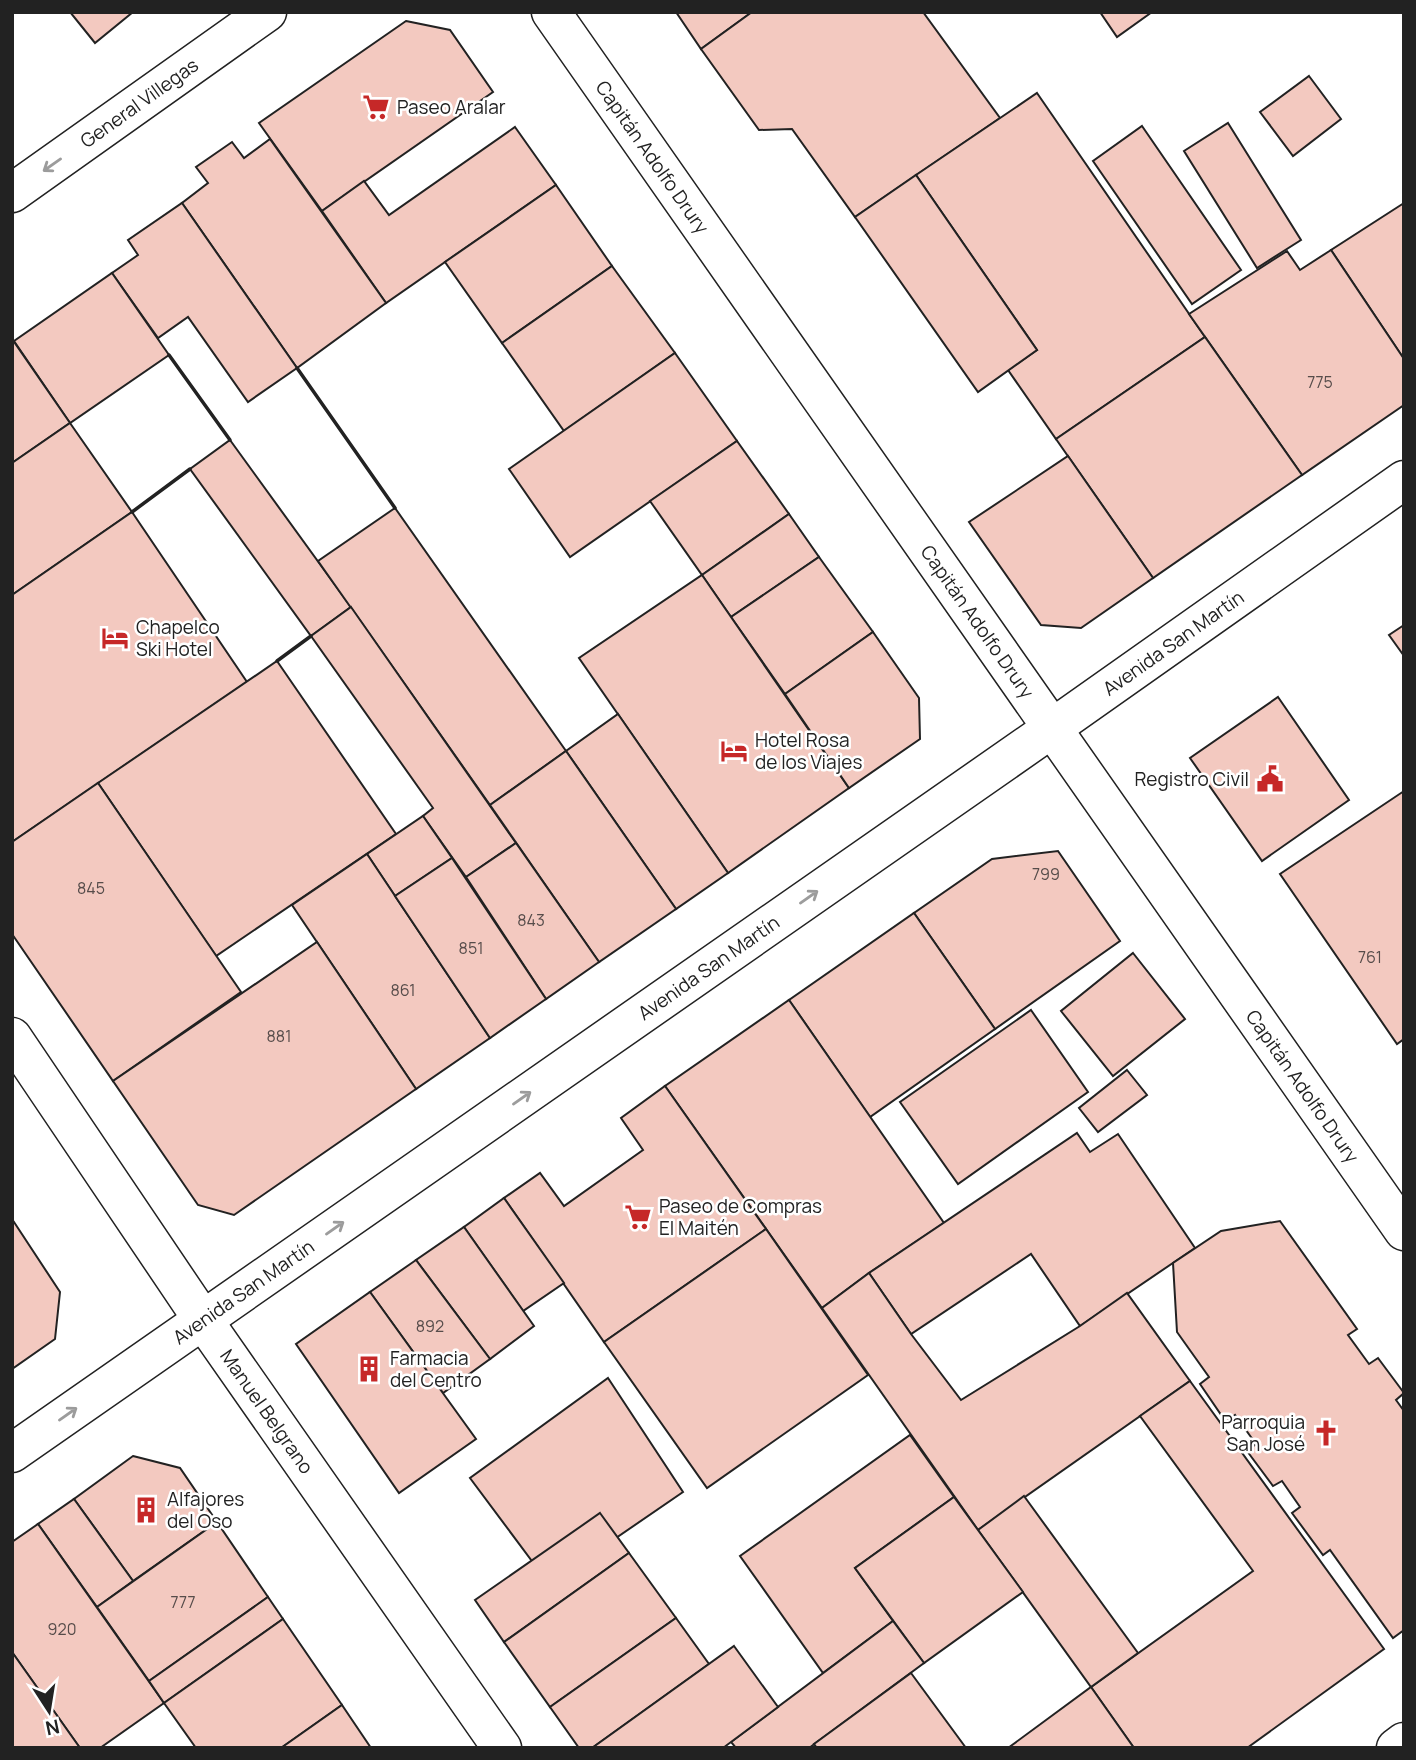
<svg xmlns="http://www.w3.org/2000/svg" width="1416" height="1760" viewBox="0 0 1416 1760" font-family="Manrope,sans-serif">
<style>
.building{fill:#f3c9c0;stroke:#222;stroke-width:2}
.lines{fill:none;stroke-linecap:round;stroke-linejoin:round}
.minor-casing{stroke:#222;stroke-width:41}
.major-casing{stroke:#222;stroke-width:41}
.minor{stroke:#fff;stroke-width:38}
.major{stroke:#fff;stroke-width:38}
.wall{stroke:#222;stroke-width:3.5}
.oneway{stroke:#9c9c9c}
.labels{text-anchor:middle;stroke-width:5;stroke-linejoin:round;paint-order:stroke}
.number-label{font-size:16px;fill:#564c4a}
.street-label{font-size:19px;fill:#222;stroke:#fff}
.poi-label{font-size:19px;fill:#222;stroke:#fff;text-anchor:start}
</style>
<rect width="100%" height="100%" fill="#fff"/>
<g class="building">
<path d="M 70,12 L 133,12 L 95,43 Z"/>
<path d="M 676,12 L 752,12 L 701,49 Z"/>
<path d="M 752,12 L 923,12 L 1000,118 L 855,217 L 792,129 L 759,130 L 701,49 Z"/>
<path d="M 1100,12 L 1152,12 L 1117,37 Z"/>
<path d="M 406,21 L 450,30 L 493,92 L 322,211 L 259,123 Z"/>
<path d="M 1309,76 L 1341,119 L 1293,156 L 1260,112 Z"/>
<path d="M 1037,93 L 1205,337 L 1056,439 L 1008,370 L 1037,350 L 916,175 Z"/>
<path d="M 1228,123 L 1301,240 L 1257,268 L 1184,151 Z"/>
<path d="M 1142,126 L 1241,270 L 1192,304 L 1093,161 Z"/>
<path d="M 515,127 L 556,185 L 386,303 L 322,211 L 364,181 L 389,215 Z"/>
<path d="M 270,139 L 386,303 L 297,368 L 182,203 L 208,183 L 196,167 L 232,142 L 244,158 Z"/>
<path d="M 916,175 L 1037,350 L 978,392 L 855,217 Z"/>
<path d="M 556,185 L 612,266 L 502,343 L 445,262 Z"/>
<path d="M 182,203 L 297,368 L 248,402 L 188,317 L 158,338 L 112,273 L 138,255 L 128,240 Z"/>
<path d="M 1404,203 L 1404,359 L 1331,250 Z"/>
<path d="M 1331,250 L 1404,359 L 1404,405 L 1302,475 L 1189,314 L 1287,251 L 1300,270 Z"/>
<path d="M 612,266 L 675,353 L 564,431 L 502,343 Z"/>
<path d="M 112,273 L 169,355 L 70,423 L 14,341 Z"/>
<path d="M 1205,337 L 1302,475 L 1153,578 L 1056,439 Z"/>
<path d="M 12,339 L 70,423 L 12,463 Z"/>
<path d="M 675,353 L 737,441 L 570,557 L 509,469 Z"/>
<path d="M 70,423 L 132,512 L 12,595 L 12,463 Z"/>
<path d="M 230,440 L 351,607 L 311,636 L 190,469 Z"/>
<path d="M 737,441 L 789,514 L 702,575 L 650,501 Z"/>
<path d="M 1068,456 L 1153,578 L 1081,628 L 1041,625 L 969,522 Z"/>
<path d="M 395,508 L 566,751 L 490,805 L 318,561 Z"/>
<path d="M 132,512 L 247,682 L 12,842 L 12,595 Z"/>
<path d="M 789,514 L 819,557 L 731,617 L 702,575 Z"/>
<path d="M 819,557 L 873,632 L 785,694 L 731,617 Z"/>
<path d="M 702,575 L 849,788 L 728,873 L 579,658 Z"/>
<path d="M 351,607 L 516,843 L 466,877 L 423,816 L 433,808 L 311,636 Z"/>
<path d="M 1404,625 L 1404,656 L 1389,635 Z"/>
<path d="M 873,632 L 919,698 L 920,739 L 849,788 L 785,694 Z"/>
<path d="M 277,661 L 396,834 L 216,956 L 98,783 Z"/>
<path d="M 1278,697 L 1349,800 L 1262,861 L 1190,758 Z"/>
<path d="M 618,714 L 728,873 L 676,909 L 566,751 Z"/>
<path d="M 566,751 L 676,909 L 599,962 L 490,805 Z"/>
<path d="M 98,783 L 241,992 L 113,1081 L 12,934 L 12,842 Z"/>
<path d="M 1404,791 L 1404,1039 L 1397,1044 L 1280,874 Z"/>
<path d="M 423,816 L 452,858 L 395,896 L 367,854 Z"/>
<path d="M 516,843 L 599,962 L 546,999 L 466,877 Z"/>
<path d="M 1058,851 L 1120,941 L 995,1029 L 914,913 L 992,859 Z"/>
<path d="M 367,854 L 490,1038 L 416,1089 L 292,905 Z"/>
<path d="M 452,858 L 546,999 L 490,1038 L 395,896 Z"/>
<path d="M 914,913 L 995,1029 L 870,1117 L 789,1000 Z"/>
<path d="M 317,942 L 416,1089 L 234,1215 L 198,1205 L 113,1081 Z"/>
<path d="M 1133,953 L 1185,1019 L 1113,1076 L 1061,1011 Z"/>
<path d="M 789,1000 L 944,1223 L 869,1273 L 822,1308 L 665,1086 Z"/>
<path d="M 1031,1010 L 1088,1092 L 958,1184 L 900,1102 Z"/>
<path d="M 1127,1070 L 1147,1095 L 1098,1132 L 1079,1108 Z"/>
<path d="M 665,1086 L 766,1229 L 604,1342 L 504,1198 L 540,1173 L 564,1206 L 643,1150 L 621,1118 Z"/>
<path d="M 1077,1133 L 1090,1152 L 1118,1134 L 1195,1248 L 1080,1326 L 1031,1254 L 911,1334 L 869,1273 Z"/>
<path d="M 504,1198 L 564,1283 L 523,1311 L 464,1227 Z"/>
<path d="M 12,1219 L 60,1292 L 55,1339 L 12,1369 Z"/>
<path d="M 1280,1221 L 1357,1329 L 1348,1335 L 1369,1364 L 1378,1358 L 1404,1393 L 1396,1400 L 1404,1411 L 1404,1630 L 1393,1638 L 1330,1550 L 1323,1555 L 1292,1513 L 1300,1507 L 1282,1481 L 1273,1486 L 1247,1451 L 1256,1444 L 1235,1415 L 1226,1422 L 1200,1384 L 1209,1377 L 1177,1332 L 1173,1263 L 1221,1231 Z"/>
<path d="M 464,1227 L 534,1326 L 490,1359 L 416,1260 Z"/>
<path d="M 766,1229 L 868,1375 L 707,1488 L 604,1342 Z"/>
<path d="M 416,1260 L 490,1359 L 443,1393 L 370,1292 Z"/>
<path d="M 869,1273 L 911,1334 L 961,1400 L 1080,1326 L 1127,1293 L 1190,1381 L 978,1530 L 822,1308 Z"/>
<path d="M 370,1292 L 476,1439 L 399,1493 L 296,1344 Z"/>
<path d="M 608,1378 L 683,1492 L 549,1584 L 470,1478 Z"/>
<path d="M 1190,1381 L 1384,1649 L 1247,1748 L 1134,1748 L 1091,1687 L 1253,1571 L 1140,1416 Z"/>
<path d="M 910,1435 L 954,1497 L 855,1568 L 893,1621 L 823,1673 L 740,1556 Z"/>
<path d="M 133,1456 L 180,1468 L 217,1522 L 133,1581 L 74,1499 Z"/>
<path d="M 1024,1496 L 1138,1653 L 1091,1687 L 978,1530 Z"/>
<path d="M 954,1497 L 1023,1592 L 924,1663 L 855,1568 Z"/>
<path d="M 74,1499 L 133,1581 L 97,1607 L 38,1524 Z"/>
<path d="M 600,1513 L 629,1553 L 504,1642 L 475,1600 Z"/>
<path d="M 217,1522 L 268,1597 L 149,1681 L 97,1607 Z"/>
<path d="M 38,1524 L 164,1703 L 100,1748 L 80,1748 L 12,1652 L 12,1542 Z"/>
<path d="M 629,1553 L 676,1618 L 550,1707 L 504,1642 Z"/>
<path d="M 268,1597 L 283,1619 L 164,1703 L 149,1681 Z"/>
<path d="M 676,1618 L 709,1664 L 592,1748 L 579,1748 L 550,1707 Z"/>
<path d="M 283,1619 L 342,1705 L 281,1748 L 196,1748 L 164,1703 Z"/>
<path d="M 893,1621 L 924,1663 L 809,1748 L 736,1748 L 731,1742 Z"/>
<path d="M 734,1646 L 778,1707 L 731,1742 L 723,1748 L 592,1748 Z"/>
<path d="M 12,1652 L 80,1748 L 12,1748 Z"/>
<path d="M 911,1673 L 966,1748 L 817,1748 L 814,1744 Z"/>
<path d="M 1091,1687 L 1134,1748 L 1008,1748 Z"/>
<path d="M 342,1705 L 371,1748 L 281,1748 Z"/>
</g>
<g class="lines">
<g class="minor-casing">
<g id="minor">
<path id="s1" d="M 551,12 L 1404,1231"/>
<path id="s2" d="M 12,1037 L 203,1320 L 502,1748"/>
</g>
</g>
<g class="major-casing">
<g id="major">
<path id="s3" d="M 12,193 L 267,12"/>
<path id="s4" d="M 12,1453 L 1051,729 L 1404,480"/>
<path d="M 1396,1748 L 1404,1742"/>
</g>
</g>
<use href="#minor" class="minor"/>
<use href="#major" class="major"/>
<g class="wall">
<path d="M 169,355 L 230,440"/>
<path d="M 297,368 L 395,508"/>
<path d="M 132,512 L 190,469"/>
<path d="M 277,661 L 311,636"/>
</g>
</g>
<defs><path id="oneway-shaft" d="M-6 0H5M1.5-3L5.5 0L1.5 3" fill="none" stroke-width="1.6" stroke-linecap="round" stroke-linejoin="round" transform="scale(1.75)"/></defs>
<g class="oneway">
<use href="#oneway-shaft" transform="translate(52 165) rotate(145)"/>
<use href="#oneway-shaft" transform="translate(809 897) rotate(-35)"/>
<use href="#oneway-shaft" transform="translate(522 1098) rotate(-35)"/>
<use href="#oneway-shaft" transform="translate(335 1228) rotate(-35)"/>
<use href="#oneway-shaft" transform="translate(68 1414) rotate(-35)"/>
</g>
<defs>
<g id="supermarket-bare" transform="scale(2.1)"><path d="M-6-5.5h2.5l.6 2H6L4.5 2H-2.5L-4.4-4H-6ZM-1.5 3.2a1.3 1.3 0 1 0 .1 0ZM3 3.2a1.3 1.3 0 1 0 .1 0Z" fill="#c62828" stroke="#fff" stroke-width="2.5" paint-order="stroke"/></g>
<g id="hotel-bare" transform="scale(2.1)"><path d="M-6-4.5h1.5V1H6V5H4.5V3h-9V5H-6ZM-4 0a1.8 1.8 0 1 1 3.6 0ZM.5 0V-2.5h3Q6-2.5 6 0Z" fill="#c62828" stroke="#fff" stroke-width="2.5" paint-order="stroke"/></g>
<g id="civic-bare" transform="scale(2.1)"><path d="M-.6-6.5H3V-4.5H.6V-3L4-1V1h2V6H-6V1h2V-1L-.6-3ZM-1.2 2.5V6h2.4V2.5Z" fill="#c62828" stroke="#fff" stroke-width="2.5" paint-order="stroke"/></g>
<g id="building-bare" transform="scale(2.1)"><path d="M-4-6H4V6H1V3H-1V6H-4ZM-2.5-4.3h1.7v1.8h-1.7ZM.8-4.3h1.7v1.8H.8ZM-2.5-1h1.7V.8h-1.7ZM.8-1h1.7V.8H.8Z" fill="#c62828" stroke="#fff" stroke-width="2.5" paint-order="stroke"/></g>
<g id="church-bare" transform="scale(2.1)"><path d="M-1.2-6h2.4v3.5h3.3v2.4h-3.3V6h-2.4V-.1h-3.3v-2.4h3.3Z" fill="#c62828" stroke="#fff" stroke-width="2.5" paint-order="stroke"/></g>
</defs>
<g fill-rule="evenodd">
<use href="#supermarket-bare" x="376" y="107"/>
<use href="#hotel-bare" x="115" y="638"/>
<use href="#hotel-bare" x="734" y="751"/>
<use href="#civic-bare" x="1270" y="779"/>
<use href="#supermarket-bare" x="638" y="1217"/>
<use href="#building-bare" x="369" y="1369"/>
<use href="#church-bare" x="1326" y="1433"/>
<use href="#building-bare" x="146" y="1510"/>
</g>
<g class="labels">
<g class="number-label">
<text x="1320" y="388">775</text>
<text x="1046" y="880">799</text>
<text x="91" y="894">845</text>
<text x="531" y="926">843</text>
<text x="471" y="954">851</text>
<text x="1370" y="963">761</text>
<text x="403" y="996">861</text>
<text x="279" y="1042">881</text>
<text x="430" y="1332">892</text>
<text x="183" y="1608">777</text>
<text x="62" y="1635">920</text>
</g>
<g class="street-label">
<text dy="7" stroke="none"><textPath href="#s3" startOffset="156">General Villegas</textPath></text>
<text dy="7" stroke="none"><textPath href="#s1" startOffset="177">Capitán Adolfo Drury</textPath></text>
<text dy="7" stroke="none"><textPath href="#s1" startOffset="744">Capitán Adolfo Drury</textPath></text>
<text dy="7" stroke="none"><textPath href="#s4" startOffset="1416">Avenida San Martín</textPath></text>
<text dy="7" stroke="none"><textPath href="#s4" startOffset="849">Avenida San Martín</textPath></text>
<text dy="7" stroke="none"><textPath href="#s1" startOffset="1311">Capitán Adolfo Drury</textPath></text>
<text dy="7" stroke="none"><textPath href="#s4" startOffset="282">Avenida San Martín</textPath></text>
<text dy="7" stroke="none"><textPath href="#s2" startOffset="453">Manuel Belgrano</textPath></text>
</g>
<g class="poi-label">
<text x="397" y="114">Paseo Aralar</text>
<text x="136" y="634">Chapelco<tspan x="136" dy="22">Ski Hotel</tspan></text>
<text x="755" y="747">Hotel Rosa<tspan x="755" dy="22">de los Viajes</tspan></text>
<text x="1249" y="786" text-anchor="end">Registro Civil</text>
<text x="659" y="1213">Paseo de Compras<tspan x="659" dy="22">El Maitén</tspan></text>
<text x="390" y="1365">Farmacia<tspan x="390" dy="22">del Centro</tspan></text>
<text x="1305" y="1429" text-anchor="end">Parroquia<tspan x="1305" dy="22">San José</tspan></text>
<text x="167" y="1506">Alfajores<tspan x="167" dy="22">del Oso</tspan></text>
</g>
</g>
<rect width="1416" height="1760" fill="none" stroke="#222222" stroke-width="28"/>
<g transform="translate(49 1711) rotate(168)" stroke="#ffffff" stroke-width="5" paint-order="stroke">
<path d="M0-5L12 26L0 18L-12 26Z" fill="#222222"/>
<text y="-10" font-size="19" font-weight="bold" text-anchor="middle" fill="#222222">N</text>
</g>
</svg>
